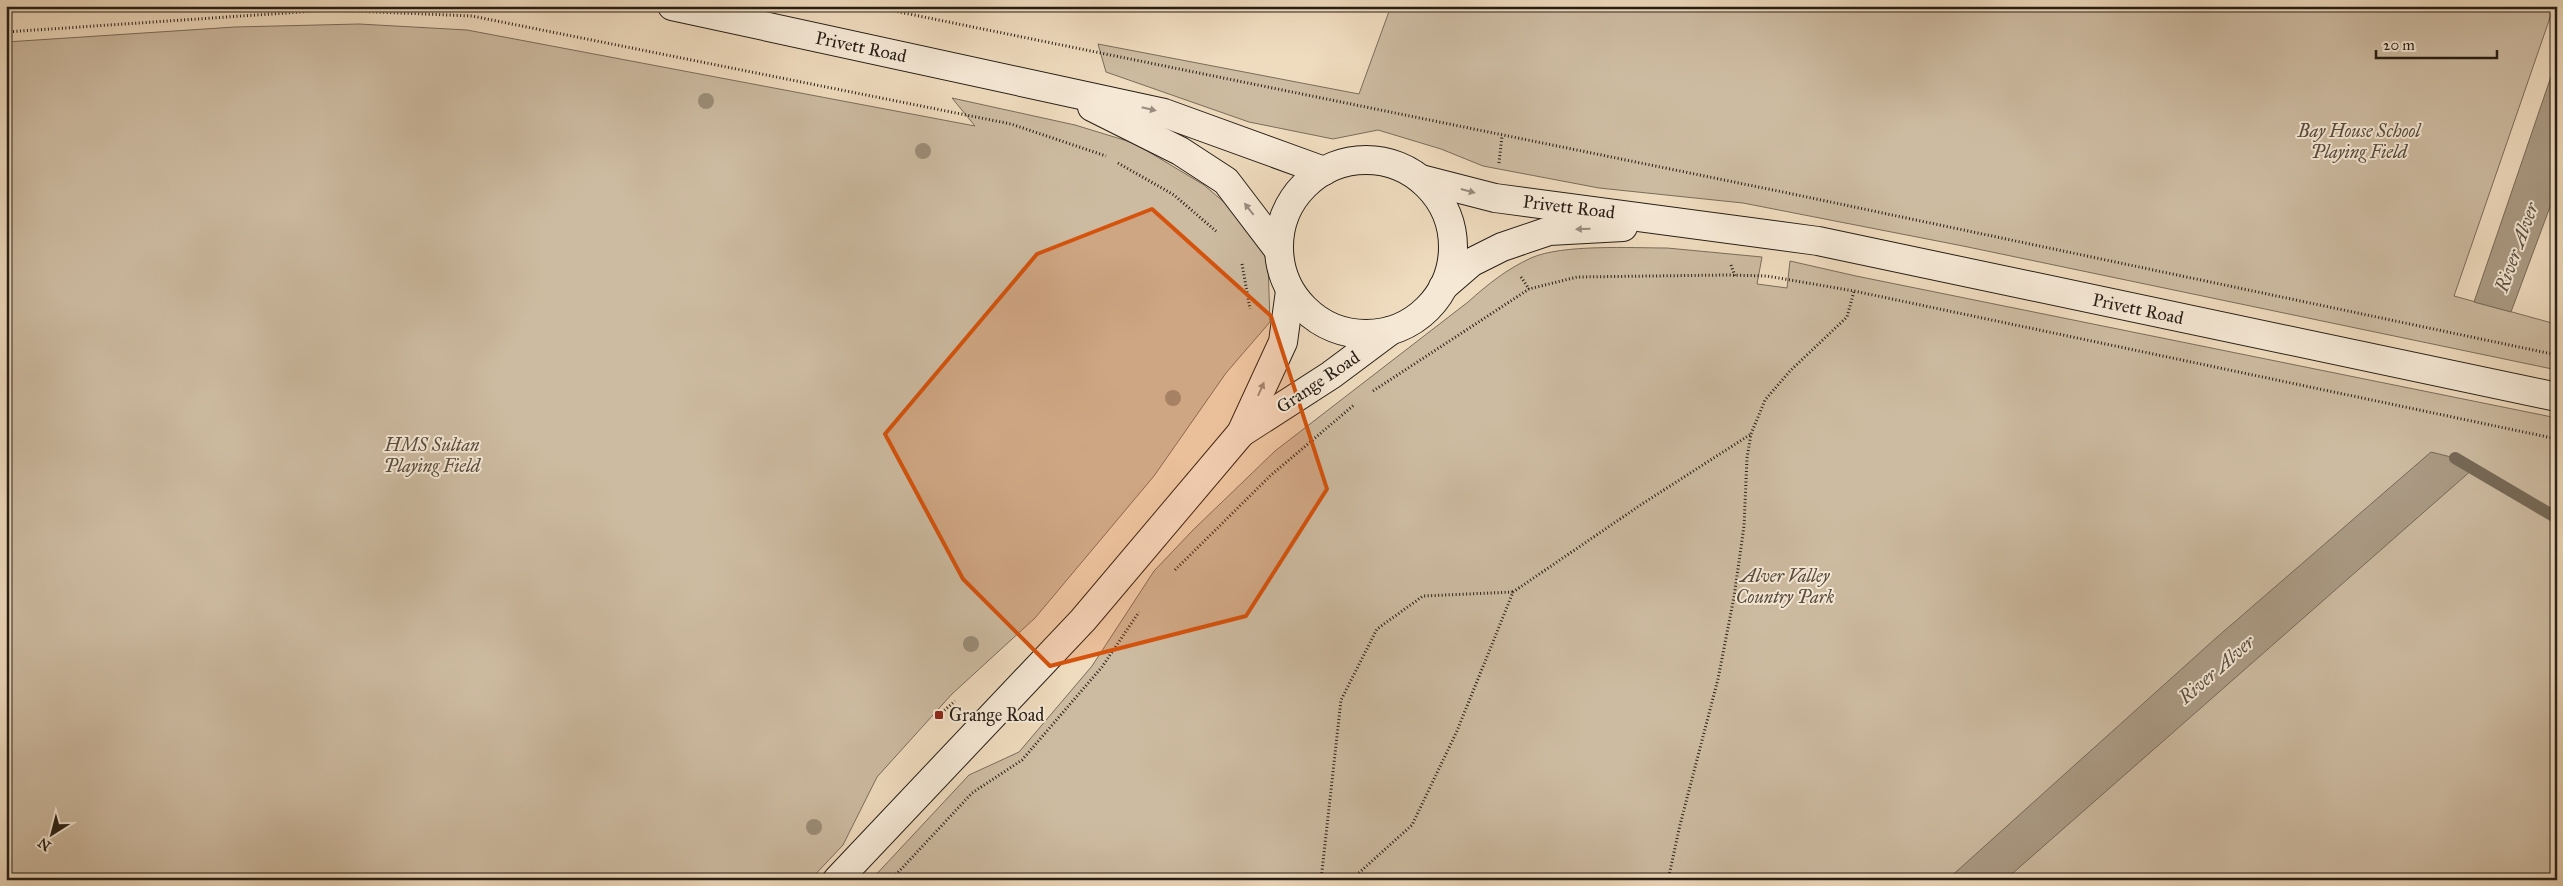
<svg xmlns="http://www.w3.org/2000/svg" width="2563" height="886" viewBox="0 0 2563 886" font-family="'IM FELL Great Primer',serif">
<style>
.green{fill:#cdbba1;stroke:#7a6c5b}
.water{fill:#ab9b85;stroke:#766958}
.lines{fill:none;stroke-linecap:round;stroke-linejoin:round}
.stream{stroke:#766958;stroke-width:12}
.secondary-casing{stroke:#261e15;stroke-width:30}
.path{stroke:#261e15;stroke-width:3;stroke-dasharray:1 2.5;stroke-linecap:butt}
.secondary{stroke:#f5e8d5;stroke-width:28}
.tree{fill:#9c8d78}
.oneway{fill:#988d7f}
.marked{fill:#d5530d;fill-opacity:0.2;stroke:#d5530d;stroke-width:4;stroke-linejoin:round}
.poi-dot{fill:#8f2418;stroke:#f5e8d5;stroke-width:2}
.labels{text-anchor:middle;stroke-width:4;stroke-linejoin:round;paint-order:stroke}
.street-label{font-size:18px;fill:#261e15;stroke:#f5e8d5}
.park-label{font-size:18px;font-style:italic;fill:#584d3f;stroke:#f5e8d5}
.poi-label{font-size:18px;fill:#261e15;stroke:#f5e8d5;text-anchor:start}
.water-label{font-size:19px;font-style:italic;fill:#5b5042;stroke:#f5e8d5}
</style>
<rect width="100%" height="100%" fill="#efdbbe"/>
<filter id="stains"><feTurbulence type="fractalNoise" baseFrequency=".004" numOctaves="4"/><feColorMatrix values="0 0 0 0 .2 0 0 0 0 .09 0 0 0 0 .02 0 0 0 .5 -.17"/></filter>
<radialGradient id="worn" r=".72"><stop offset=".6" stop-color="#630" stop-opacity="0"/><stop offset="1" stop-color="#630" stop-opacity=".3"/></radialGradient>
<g class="green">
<path d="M 1391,6 L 2554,6 L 2454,296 L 2552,323 L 2557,336 L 2557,370 L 1963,246 L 1743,203 L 1599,188 L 1483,166 L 1441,149 L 1378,130 L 1333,139 L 1249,122 L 1106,72 L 1098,44 L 1359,94 Z"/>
<path d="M 359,24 L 467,30 L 975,126 L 952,98 L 1075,125 L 1134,143 L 1204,185 L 1252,226 L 1268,263 L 1270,322 L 1226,373 L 1154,476 L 1035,618 L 952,694 L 877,777 L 843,845 L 810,880 L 6,880 L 6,42 L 235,27 Z"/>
<path d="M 1667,248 L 1762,257 L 1757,284 L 1787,288 L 1790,261 L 1856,276 L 2557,418 L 2557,880 L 871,880 L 969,775 L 1019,752 L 1092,666 L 1154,571 L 1193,530 L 1275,451 L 1468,302 C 1488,284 1507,269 1531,258 C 1562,244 1632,248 1667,248 Z"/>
</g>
<g class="water">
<path d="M 2557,59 L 2557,188 L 2511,312 L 2474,302 Z"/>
<path d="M 2431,452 L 2455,458 L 2473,469 L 2005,880 L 1947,880 L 2216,638 Z"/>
</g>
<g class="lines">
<path class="stream" d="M 2455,458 L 2557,518"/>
<g class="secondary-casing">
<g id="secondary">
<path d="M 672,6 L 1164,113 L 1324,171"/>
<path d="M 1092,107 L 1180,151 L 1226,181 L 1277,248"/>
<circle cx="1366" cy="247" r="87"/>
<path d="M 1421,179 L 1495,198 L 1818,241 L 2557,397"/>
<path d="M 1443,287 L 1472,262 L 1502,247 L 1549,231 L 1623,227"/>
<path d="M 1241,433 L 1331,375 L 1390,331"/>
<path d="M 837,880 L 1083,620 L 1241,433 L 1283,342 L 1290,291"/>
</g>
</g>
<g class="path">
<path d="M 870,6 L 1783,192 L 2557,355"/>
<path d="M 6,32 L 330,10 L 472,16 L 1011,124 L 1106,156"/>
<path d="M 1118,163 L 1174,195 L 1217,232"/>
<path d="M 1499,163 L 1502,136"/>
<path d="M 1242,264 L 1250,309"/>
<path d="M 1731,265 L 1735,276"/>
<path d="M 1521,277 L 1529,289"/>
<path d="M 2557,283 L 2557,291"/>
<path d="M 1373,391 L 1529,289 L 1577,277 L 1727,275 L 1767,276 L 1854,291 L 2557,439"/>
<path d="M 1175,570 L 1270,476 L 1354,405"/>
<path d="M 939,715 L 955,701"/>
<path d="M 891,880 L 972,793 L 1022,760 L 1102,667 L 1139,612"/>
<path d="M 1321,880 L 1341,700 L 1377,629 L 1423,596 L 1513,592"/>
<path d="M 1351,880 L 1412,825 L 1457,731 L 1513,592 L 1642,504 L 1751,434"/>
<path d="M 1668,880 L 1680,825 L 1718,679 L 1734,597 L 1744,526 L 1747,458 L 1751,434 L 1765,400 L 1790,371 L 1847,317 L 1854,291"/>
</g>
<use href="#secondary" class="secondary"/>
</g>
<g class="tree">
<circle cx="706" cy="101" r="8"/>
<circle cx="923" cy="151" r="8"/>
<circle cx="1173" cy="398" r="8"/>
<circle cx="971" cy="644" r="8"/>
<circle cx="814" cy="827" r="8"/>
</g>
<defs><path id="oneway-solid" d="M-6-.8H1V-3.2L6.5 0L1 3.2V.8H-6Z" transform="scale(1.25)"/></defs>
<g class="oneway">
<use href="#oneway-solid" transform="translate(1149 109) rotate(13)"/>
<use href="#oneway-solid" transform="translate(1468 191) rotate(15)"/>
<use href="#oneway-solid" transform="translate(1249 209) rotate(-128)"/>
<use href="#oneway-solid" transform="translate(1583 229) rotate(178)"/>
<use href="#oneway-solid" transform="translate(1261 389) rotate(-66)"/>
</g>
<path class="marked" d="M 1152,209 L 1271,316 L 1327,489 L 1246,616 L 1050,666 L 963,579 L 885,434 L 1037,254 Z"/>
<rect class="poi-dot" x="934" y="710" width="10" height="10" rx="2.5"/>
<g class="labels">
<g class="street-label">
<text transform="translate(861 47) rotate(12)" y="6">Privett Road</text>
<text transform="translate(1569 207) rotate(7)" y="6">Privett Road</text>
<text transform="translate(2138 309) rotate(12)" y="6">Privett Road</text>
<text transform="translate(1318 382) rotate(-34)" y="6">Grange Road</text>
</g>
<g class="park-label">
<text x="2359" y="137">Bay House School<tspan x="2359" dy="21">Playing Field</tspan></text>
<text x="432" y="451">HMS Sultan<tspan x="432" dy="21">Playing Field</tspan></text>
<text x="1785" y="582">Alver Valley<tspan x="1785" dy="21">Country Park</tspan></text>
</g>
<g class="poi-label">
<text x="949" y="721">Grange Road</text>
</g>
<g class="water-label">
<text transform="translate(2516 247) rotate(-70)" y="7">River Alver</text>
<text transform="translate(2216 669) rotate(-41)" y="7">River Alver</text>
</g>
</g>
<rect width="2563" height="886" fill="none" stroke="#efdbbe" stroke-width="25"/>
<rect x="8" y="8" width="2548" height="871" fill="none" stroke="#261e15" stroke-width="2.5"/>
<rect x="12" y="12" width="2538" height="861" fill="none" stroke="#261e15"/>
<g transform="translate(52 834) rotate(216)" stroke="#f5e8d5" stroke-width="4" paint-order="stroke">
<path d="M0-4L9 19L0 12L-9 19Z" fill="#261e15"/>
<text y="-8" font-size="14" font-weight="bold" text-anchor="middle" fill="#261e15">N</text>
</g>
<path d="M2376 50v8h121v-8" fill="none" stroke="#261e15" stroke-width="2.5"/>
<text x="2383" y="50" font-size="15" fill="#261e15" stroke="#f5e8d5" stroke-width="4" paint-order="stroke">20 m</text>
<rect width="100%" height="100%" filter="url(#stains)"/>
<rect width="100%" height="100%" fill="url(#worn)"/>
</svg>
